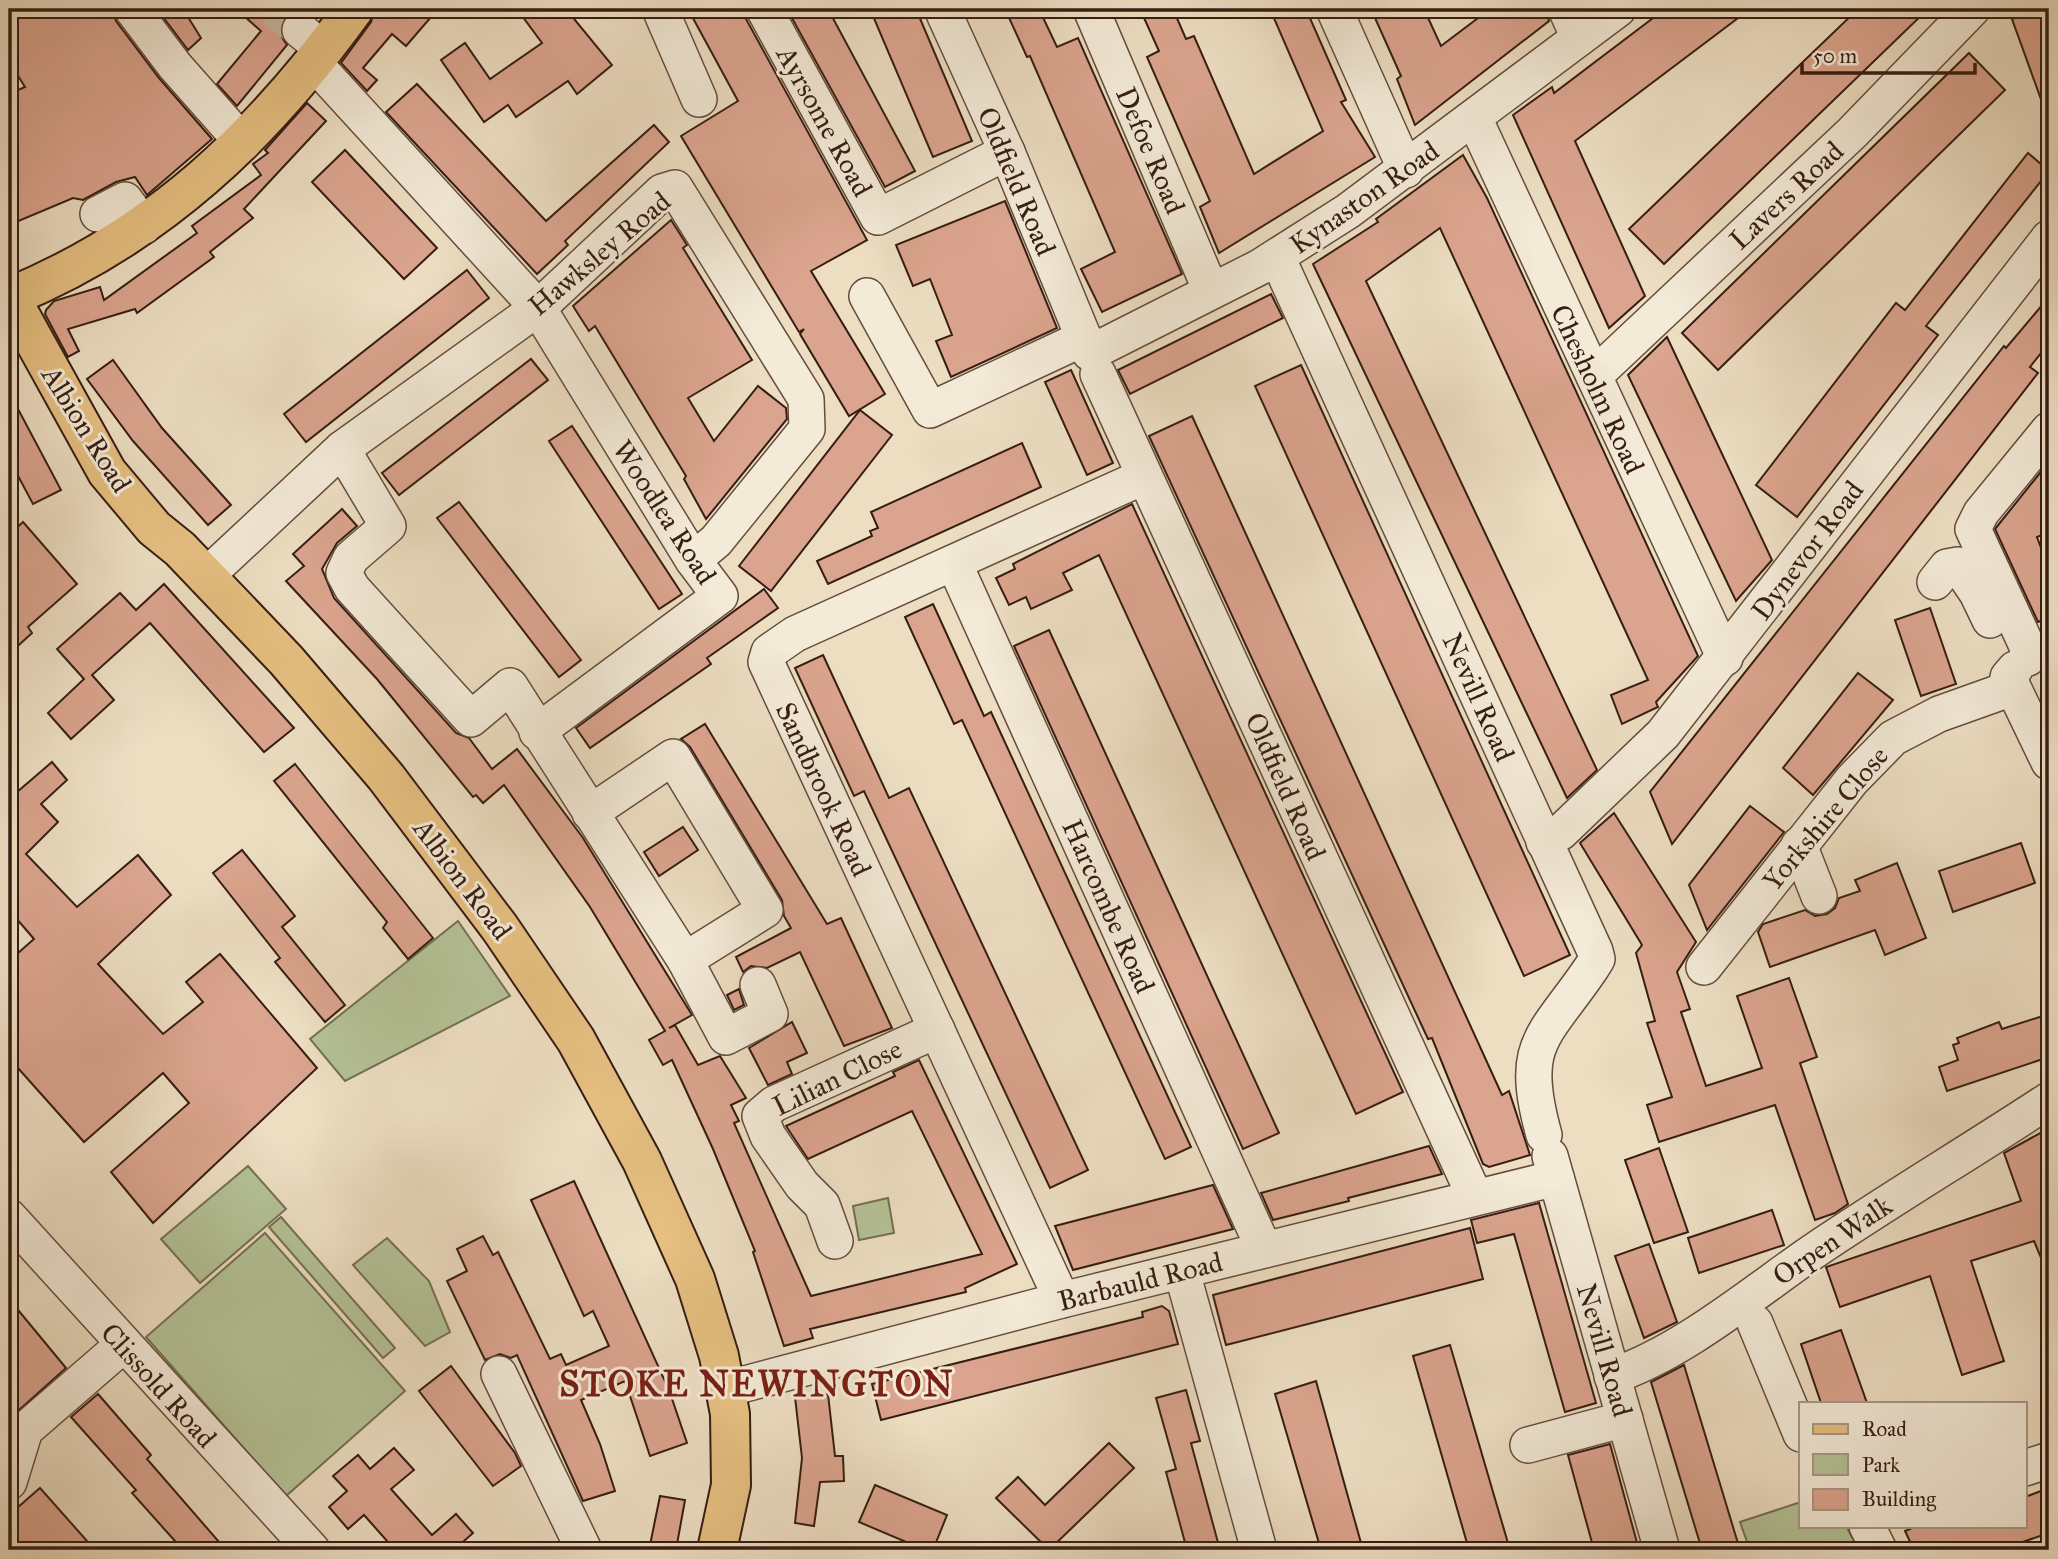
<svg xmlns="http://www.w3.org/2000/svg" width="2058" height="1559" viewBox="0 0 2058 1559" font-family="'IM FELL Great Primer',serif">
<style>
.green{fill:#b4c296;stroke:#757054;stroke-width:2}
.building{fill:#dba48e;stroke:#361d13;stroke-width:2}
.lines{fill:none;stroke-linecap:round;stroke-linejoin:round}
.minor-tunnel{stroke:#c8b79f;stroke-width:35;stroke-dasharray:35 18;stroke-linecap:butt}
.minor-casing{stroke:#644d3f;stroke-width:38}
.major-casing{stroke:#361d13;stroke-width:42}
.minor{stroke:#f3ead7;stroke-width:35}
.major{stroke:#e6bf81;stroke-width:38}
.labels{text-anchor:middle;stroke-width:6;stroke-linejoin:round;paint-order:stroke}
.street-label{font-size:28px;fill:#361d13;stroke:#f3ead7}
.district-label{font-size:35px;font-weight:bold;letter-spacing:2px;fill:#7a1f14;stroke:#f3ead7}
</style>
<rect width="100%" height="100%" fill="#eddec2"/>
<filter id="stains"><feTurbulence type="fractalNoise" baseFrequency=".00286" numOctaves="4"/><feColorMatrix values="0 0 0 0 .2 0 0 0 0 .09 0 0 0 0 .02 0 0 0 .5 -.17"/></filter>
<radialGradient id="worn" r=".72"><stop offset=".6" stop-color="#630" stop-opacity="0"/><stop offset="1" stop-color="#630" stop-opacity=".3"/></radialGradient>
<g class="green">
<path d="M 458,921 L 510,996 L 345,1081 L 310,1039 Z"/>
<path d="M 248,1166 L 286,1209 L 200,1283 L 161,1239 Z"/>
<path d="M 888,1198 L 894,1233 L 859,1240 L 853,1206 Z"/>
<path d="M 281,1217 L 395,1348 L 383,1358 L 269,1227 Z"/>
<path d="M 265,1233 L 405,1391 L 286,1496 L 146,1337 Z"/>
<path d="M 387,1238 L 429,1281 L 450,1332 L 425,1346 L 353,1265 Z"/>
<path d="M 1801,1502 L 1801,1526 L 1846,1526 L 1859,1550 L 1750,1550 L 1740,1522 Z"/>
</g>
<g class="building">
<path d="M 9,9 L 112,9 L 116,21 L 159,78 L 212,139 L 147,195 L 135,177 L 116,182 L 83,200 L 73,198 L 9,225 L 9,94 L 25,87 L 9,61 Z"/>
<path d="M 157,9 L 183,9 L 201,38 L 188,50 Z"/>
<path d="M 236,9 L 316,9 L 312,14 L 294,11 L 284,18 L 281,36 L 287,45 L 237,106 L 217,84 L 261,31 Z"/>
<path d="M 375,9 L 438,9 L 406,46 L 392,34 L 363,68 L 377,80 L 367,91 L 341,63 L 371,22 Z"/>
<path d="M 517,9 L 566,9 L 612,65 L 577,94 L 568,81 L 516,117 L 508,105 L 484,122 L 441,60 L 465,43 L 490,79 L 542,43 Z"/>
<path d="M 688,9 L 744,9 L 746,19 L 867,240 L 811,271 L 885,394 L 849,416 L 800,334 L 804,329 L 799,332 L 681,136 L 738,101 Z"/>
<path d="M 787,9 L 828,9 L 915,171 L 885,187 Z"/>
<path d="M 870,9 L 916,9 L 972,141 L 933,157 Z"/>
<path d="M 1005,9 L 1039,9 L 1057,47 L 1078,38 L 1182,274 L 1102,312 L 1081,269 L 1115,252 L 1030,56 L 1027,57 Z"/>
<path d="M 1140,9 L 1173,9 L 1186,39 L 1194,36 L 1254,174 L 1323,131 L 1270,9 L 1306,9 L 1346,100 L 1341,102 L 1375,157 L 1219,253 L 1200,207 L 1210,201 L 1147,57 L 1159,51 Z"/>
<path d="M 1371,9 L 1424,9 L 1441,46 L 1490,9 L 1546,9 L 1549,21 L 1415,125 L 1397,79 L 1401,76 Z"/>
<path d="M 1665,9 L 1750,9 L 1575,141 L 1645,296 L 1609,328 L 1513,115 L 1552,87 L 1554,93 Z"/>
<path d="M 1858,9 L 1928,9 L 1664,264 L 1629,229 Z"/>
<path d="M 2041,9 L 2049,9 L 2049,115 L 2047,116 L 2012,19 Z"/>
<path d="M 1969,53 L 2005,90 L 1718,370 L 1682,333 Z"/>
<path d="M 417,84 L 546,221 L 654,125 L 669,142 L 565,241 L 568,245 L 537,274 L 386,112 Z"/>
<path d="M 307,103 L 326,121 L 244,209 L 253,218 L 210,252 L 214,257 L 137,313 L 135,309 L 68,329 L 79,351 L 68,357 L 45,314 L 46,310 L 54,301 L 100,287 L 104,300 L 197,233 L 192,226 L 261,175 L 253,164 L 268,153 L 265,150 Z"/>
<path d="M 345,150 L 437,248 L 404,279 L 312,182 Z"/>
<path d="M 2028,153 L 2049,171 L 1926,326 L 1938,335 L 1797,517 L 1756,485 L 1896,303 L 1905,310 Z"/>
<path d="M 1463,155 L 1487,198 L 1698,656 L 1656,702 L 1658,707 L 1622,724 L 1611,695 L 1648,680 L 1440,228 L 1366,281 L 1597,770 L 1567,798 L 1313,264 L 1378,222 L 1376,219 Z"/>
<path d="M 1005,201 L 1057,328 L 951,377 L 936,341 L 952,335 L 930,279 L 913,286 L 896,245 Z"/>
<path d="M 671,220 L 687,245 L 683,248 L 752,360 L 688,398 L 714,441 L 758,386 L 786,408 L 787,419 L 706,519 L 684,479 L 686,476 L 595,326 L 589,331 L 573,306 Z"/>
<path d="M 467,270 L 489,298 L 306,442 L 284,414 Z"/>
<path d="M 1271,294 L 1283,318 L 1130,394 L 1118,370 Z"/>
<path d="M 2049,297 L 2049,343 L 2030,367 L 2038,373 L 1672,844 L 1650,792 L 2004,346 L 2006,348 Z"/>
<path d="M 1667,337 L 1772,560 L 1736,601 L 1628,375 Z"/>
<path d="M 531,359 L 548,380 L 399,495 L 382,473 Z"/>
<path d="M 113,360 L 162,428 L 231,505 L 208,525 L 133,441 L 87,379 Z"/>
<path d="M 1301,365 L 1570,955 L 1524,976 L 1255,386 Z"/>
<path d="M 1071,370 L 1113,463 L 1087,475 L 1045,382 Z"/>
<path d="M 9,392 L 61,490 L 33,504 L 9,459 Z"/>
<path d="M 860,410 L 892,435 L 771,591 L 739,566 Z"/>
<path d="M 1192,416 L 1502,1095 L 1509,1091 L 1530,1155 L 1489,1167 L 1483,1164 L 1432,1038 L 1428,1039 L 1149,436 Z"/>
<path d="M 572,426 L 682,594 L 659,609 L 549,441 Z"/>
<path d="M 1022,443 L 1041,487 L 828,584 L 817,561 L 872,536 L 870,531 L 878,528 L 871,512 Z"/>
<path d="M 2049,466 L 2049,532 L 2037,537 L 2049,569 L 2049,618 L 2038,622 L 1995,529 L 2044,468 Z"/>
<path d="M 459,502 L 581,660 L 559,677 L 437,518 Z"/>
<path d="M 1132,504 L 1403,1092 L 1356,1114 L 1099,555 L 1063,573 L 1072,590 L 1031,609 L 1026,597 L 1009,605 L 996,578 L 1015,569 L 1013,564 Z"/>
<path d="M 342,509 L 357,526 L 337,543 L 322,569 L 334,598 L 456,733 L 469,738 L 492,769 L 517,749 L 583,838 L 692,1015 L 669,1028 L 675,1025 L 698,1065 L 720,1056 L 746,1098 L 731,1105 L 739,1121 L 734,1123 L 811,1296 L 982,1254 L 912,1111 L 808,1159 L 786,1126 L 895,1076 L 893,1072 L 919,1060 L 1017,1264 L 965,1288 L 966,1292 L 810,1329 L 813,1338 L 784,1346 L 753,1252 L 755,1251 L 713,1149 L 672,1060 L 663,1065 L 649,1040 L 665,1031 L 590,907 L 504,785 L 483,803 L 476,795 L 473,797 L 377,679 L 286,581 L 304,566 L 293,554 Z"/>
<path d="M 23,522 L 77,584 L 28,627 L 32,633 L 9,654 L 9,535 Z"/>
<path d="M 164,584 L 294,728 L 264,752 L 150,623 L 92,675 L 114,700 L 71,739 L 48,713 L 84,679 L 57,649 L 120,593 L 136,610 Z"/>
<path d="M 764,589 L 778,608 L 707,658 L 711,664 L 590,748 L 576,728 Z"/>
<path d="M 933,604 L 984,716 L 991,712 L 1191,1147 L 1165,1159 L 962,720 L 954,724 L 905,617 Z"/>
<path d="M 1930,608 L 1956,684 L 1921,696 L 1895,620 Z"/>
<path d="M 1049,630 L 1279,1133 L 1243,1149 L 1014,646 Z"/>
<path d="M 823,655 L 889,798 L 909,788 L 1088,1170 L 1050,1188 L 864,791 L 854,796 L 795,668 Z"/>
<path d="M 1858,673 L 1893,700 L 1813,795 L 1783,768 Z"/>
<path d="M 705,724 L 827,924 L 841,918 L 892,1028 L 844,1046 L 800,952 L 767,968 L 751,966 L 743,972 L 736,957 L 791,928 L 784,916 L 782,900 L 690,747 L 681,739 Z"/>
<path d="M 52,762 L 67,780 L 41,804 L 58,822 L 26,854 L 77,907 L 138,855 L 171,895 L 98,964 L 163,1034 L 203,1002 L 186,982 L 220,954 L 317,1068 L 153,1223 L 111,1172 L 189,1103 L 163,1073 L 84,1142 L 9,1058 L 9,961 L 34,939 L 9,910 L 9,799 Z"/>
<path d="M 295,764 L 433,938 L 408,959 L 383,928 L 387,922 L 274,781 Z"/>
<path d="M 1750,806 L 1784,832 L 1707,930 L 1689,885 Z"/>
<path d="M 1614,813 L 1696,942 L 1677,972 L 1690,1009 L 1681,1012 L 1706,1086 L 1762,1068 L 1737,996 L 1789,978 L 1817,1057 L 1800,1063 L 1848,1204 L 1835,1213 L 1815,1220 L 1775,1105 L 1659,1142 L 1647,1105 L 1672,1097 L 1647,1023 L 1655,1021 L 1636,953 L 1642,945 L 1580,843 Z"/>
<path d="M 683,827 L 698,850 L 659,876 L 644,852 Z"/>
<path d="M 2021,843 L 2035,883 L 1953,912 L 1939,871 Z"/>
<path d="M 242,850 L 295,916 L 282,927 L 345,1005 L 325,1022 L 275,962 L 280,958 L 213,873 Z"/>
<path d="M 1897,863 L 1926,938 L 1885,955 L 1875,930 L 1770,967 L 1758,932 L 1763,924 L 1805,910 L 1815,916 L 1827,914 L 1835,908 L 1839,898 L 1860,891 L 1855,880 Z"/>
<path d="M 739,989 L 744,1005 L 734,1010 L 727,995 Z"/>
<path d="M 2049,1014 L 2049,1057 L 1947,1091 L 1939,1067 L 1958,1060 L 1953,1045 L 1959,1043 L 1957,1038 L 1999,1022 L 2002,1029 Z"/>
<path d="M 792,1022 L 807,1053 L 787,1062 L 792,1074 L 768,1085 L 749,1048 Z"/>
<path d="M 2044,1131 L 2049,1147 L 2049,1277 L 2034,1241 L 1971,1261 L 2004,1361 L 1962,1375 L 1930,1276 L 1840,1307 L 1826,1267 L 2021,1201 L 2004,1153 Z"/>
<path d="M 1429,1146 L 1442,1174 L 1348,1198 L 1349,1201 L 1273,1220 L 1261,1193 Z"/>
<path d="M 1659,1148 L 1688,1232 L 1654,1243 L 1625,1160 Z"/>
<path d="M 574,1181 L 669,1390 L 687,1443 L 650,1456 L 625,1381 L 581,1400 L 600,1444 L 615,1491 L 583,1501 L 517,1355 L 511,1358 L 500,1354 L 485,1360 L 447,1281 L 467,1271 L 457,1249 L 483,1236 L 493,1255 L 498,1252 L 550,1359 L 561,1354 L 566,1365 L 609,1346 L 593,1311 L 584,1316 L 531,1200 Z"/>
<path d="M 1213,1185 L 1233,1229 L 1073,1270 L 1055,1226 Z"/>
<path d="M 1539,1203 L 1596,1403 L 1565,1412 L 1514,1234 L 1477,1243 L 1471,1220 Z"/>
<path d="M 1772,1210 L 1784,1245 L 1699,1273 L 1688,1238 Z"/>
<path d="M 1470,1228 L 1483,1279 L 1226,1345 L 1213,1295 Z"/>
<path d="M 1649,1244 L 1677,1322 L 1644,1338 L 1615,1256 Z"/>
<path d="M 9,1299 L 66,1368 L 9,1419 Z"/>
<path d="M 1162,1306 L 1169,1311 L 1178,1344 L 881,1420 L 872,1384 L 1143,1317 L 1142,1312 Z"/>
<path d="M 1841,1330 L 1867,1403 L 1821,1403 L 1801,1344 Z"/>
<path d="M 1450,1345 L 1510,1550 L 1469,1550 L 1413,1356 Z"/>
<path d="M 1684,1365 L 1740,1550 L 1702,1550 L 1651,1382 Z"/>
<path d="M 451,1366 L 515,1453 L 521,1466 L 493,1486 L 419,1391 Z"/>
<path d="M 1316,1381 L 1345,1486 L 1363,1550 L 1321,1550 L 1275,1394 Z"/>
<path d="M 1186,1390 L 1200,1441 L 1191,1443 L 1220,1550 L 1187,1550 L 1166,1472 L 1176,1469 L 1156,1398 Z"/>
<path d="M 98,1394 L 151,1455 L 147,1459 L 226,1550 L 183,1550 L 132,1493 L 136,1490 L 71,1417 Z"/>
<path d="M 828,1394 L 835,1456 L 843,1456 L 844,1481 L 820,1482 L 814,1526 L 795,1523 L 802,1458 L 795,1397 Z"/>
<path d="M 1109,1443 L 1134,1468 L 1049,1550 L 996,1498 L 1018,1477 L 1045,1505 Z"/>
<path d="M 1610,1444 L 1639,1550 L 1594,1550 L 1568,1455 Z"/>
<path d="M 394,1448 L 414,1470 L 391,1489 L 432,1535 L 456,1514 L 473,1533 L 454,1550 L 395,1550 L 364,1515 L 348,1529 L 329,1507 L 347,1491 L 333,1476 L 358,1455 L 370,1469 Z"/>
<path d="M 875,1485 L 947,1515 L 933,1550 L 925,1550 L 859,1522 Z"/>
<path d="M 40,1488 L 95,1550 L 9,1550 L 9,1515 Z"/>
<path d="M 2049,1488 L 2049,1533 L 1999,1550 L 1914,1550 L 1905,1531 L 1917,1526 L 2025,1526 L 2025,1497 Z"/>
<path d="M 660,1496 L 685,1500 L 676,1550 L 649,1550 Z"/>
</g>
<g class="lines">
<path class="minor-tunnel" d="M 273,9 L 300,30"/>
<g class="minor-casing">
<g id="minor">
<path d="M 132,9 L 175,66 L 243,143"/>
<path d="M 660,9 L 699,99"/>
<path d="M 764,9 L 878,217 L 1007,152"/>
<path d="M 942,9 L 1007,152 L 1090,353 L 1260,267 L 1348,211 L 1618,9"/>
<path d="M 1091,9 L 1211,291"/>
<path d="M 1334,9 L 1406,170"/>
<path d="M 1566,9 L 1579,38"/>
<path d="M 300,30 L 324,50"/>
<path d="M 314,63 L 538,308 L 693,560 L 720,596 L 537,732"/>
<path d="M 1474,118 L 1725,658"/>
<path d="M 98,214 L 125,200 L 144,226"/>
<path d="M 1277,257 L 1595,951 L 1597,959 L 1592,967 C 1544,1038 1518,1042 1544,1135"/>
<path d="M 867,296 L 930,410 L 1084,338"/>
<path d="M 1098,374 L 1475,1197"/>
<path d="M 1594,376 L 1852,133 L 1972,9"/>
<path d="M 342,449 L 388,526 L 351,558 L 344,573 L 352,588 L 471,719 L 510,686 L 685,960 L 765,910 L 673,757 L 590,813"/>
<path d="M 954,563 L 1264,1249"/>
<path d="M 205,577 L 342,449 L 538,308 L 662,192 L 675,188 L 806,399 L 807,429 L 716,541 L 693,560"/>
<path d="M 1935,582 L 1947,567 L 1958,565 L 1977,593 L 1990,620"/>
<path d="M 2028,658 L 2027,646 L 1973,529 L 1981,513 L 2049,430"/>
<path d="M 2015,669 L 2008,677 L 2049,762"/>
<path d="M 1544,842 L 1561,832 L 1663,734 L 2049,238"/>
<path d="M 1799,845 L 1819,896"/>
<path d="M 685,960 L 726,1037 L 770,1014 L 758,985"/>
<path d="M 1704,967 L 1852,780 L 1893,738 L 1939,714 L 2012,688"/>
<path d="M 1550,1156 L 1662,1550"/>
<path d="M 9,1217 L 312,1550"/>
<path d="M 835,1241 L 822,1205 L 802,1185 L 768,1136 L 760,1116 L 774,1104 L 937,1030"/>
<path d="M 1182,1272 L 1259,1550"/>
<path d="M 1062,1300 L 766,662 L 769,652 L 795,634 L 1143,477"/>
<path d="M 1755,1323 L 1801,1434"/>
<path d="M 499,1374 L 584,1550"/>
<path d="M 1612,1376 C 1680,1354 1752,1294 1811,1253 C 1889,1200 1970,1152 2049,1100"/>
<path d="M 726,1389 L 1062,1300 L 1556,1178"/>
<path d="M 1528,1445 L 1625,1419"/>
<path d="M 2025,1468 L 2049,1460"/>
<path d="M 9,1482 L 25,1430 L 123,1345"/>
<path d="M 1867,1526 L 1879,1550"/>
</g>
</g>
<g class="major-casing">
<path id="major" d="M 354,9 C 262,136 158,236 10,297 L 107,472 L 154,528 L 180,549 L 286,660 L 386,777 L 500,928 L 576,1040 L 642,1161 L 695,1279 L 719,1356 L 730,1414 L 731,1485 L 717,1550"/>
</g>
<use href="#minor" class="minor"/>
<use href="#major" class="major"/>
</g>
<g class="labels">
<g class="street-label">
<text transform="translate(825 121) rotate(61)" y="10">Ayrsome Road</text>
<text transform="translate(1151 150) rotate(67)" y="10">Defoe Road</text>
<text transform="translate(1017 181) rotate(67)" y="10">Oldfield Road</text>
<text transform="translate(1786 195) rotate(-43)" y="10">Lavers Road</text>
<text transform="translate(1364 197) rotate(-35)" y="10">Kynaston Road</text>
<text transform="translate(599 253) rotate(-40)" y="10">Hawksley Road</text>
<text transform="translate(1598 389) rotate(65)" y="10">Chesholm Road</text>
<text transform="translate(87 429) rotate(58)" y="10">Albion Road</text>
<text transform="translate(665 512) rotate(57)" y="10">Woodlea Road</text>
<text transform="translate(1807 550) rotate(-53)" y="10">Dynevor Road</text>
<text transform="translate(1479 697) rotate(66)" y="10">Nevill Road</text>
<text transform="translate(1286 786) rotate(66)" y="10">Oldfield Road</text>
<text transform="translate(824 789) rotate(65)" y="10">Sandbrook Road</text>
<text transform="translate(1825 818) rotate(-50)" y="10">Yorkshire Close</text>
<text transform="translate(463 879) rotate(53)" y="10">Albion Road</text>
<text transform="translate(1109 906) rotate(66)" y="10">Harcombe Road</text>
<text transform="translate(837 1077) rotate(-26)" y="10">Lilian Close</text>
<text transform="translate(1832 1240) rotate(-34)" y="10">Orpen Walk</text>
<text transform="translate(1140 1281) rotate(-14)" y="10">Barbauld Road</text>
<text transform="translate(1605 1350) rotate(74)" y="10">Nevill Road</text>
<text transform="translate(159 1385) rotate(48)" y="10">Clissold Road</text>
</g>
<g class="district-label">
<text x="757" y="1396">STOKE NEWINGTON</text>
</g>
</g>
<rect width="2058" height="1559" fill="none" stroke="#eddec2" stroke-width="35"/>
<rect x="10" y="10" width="2037" height="1538" fill="none" stroke="#361d13" stroke-width="3.5"/>
<rect x="18" y="18" width="2023" height="1524" fill="none" stroke="#361d13" stroke-width="2"/>
<rect x="1799" y="1402" width="228" height="126" fill="#f3ead7" stroke="#a79889" stroke-width="2"/>
<rect x="1813" y="1424" width="35" height="10" fill="#e6bf81" stroke="#a79889" stroke-width="2"/>
<text x="1862" y="1436" font-size="21" fill="#361d13">Road</text>
<rect x="1813" y="1454" width="35" height="21" fill="#b4c296" stroke="#a79889" stroke-width="2"/>
<text x="1862" y="1472" font-size="21" fill="#361d13">Park</text>
<rect x="1813" y="1489" width="35" height="21" fill="#dba48e" stroke="#a79889" stroke-width="2"/>
<text x="1862" y="1506" font-size="21" fill="#361d13">Building</text>
<path d="M1802 63v10h173v-10" fill="none" stroke="#361d13" stroke-width="3.5"/>
<text x="1813" y="63" font-size="21" fill="#361d13" stroke="#f3ead7" stroke-width="5" paint-order="stroke">50 m</text>
<rect width="100%" height="100%" filter="url(#stains)"/>
<rect width="100%" height="100%" fill="url(#worn)"/>
</svg>
